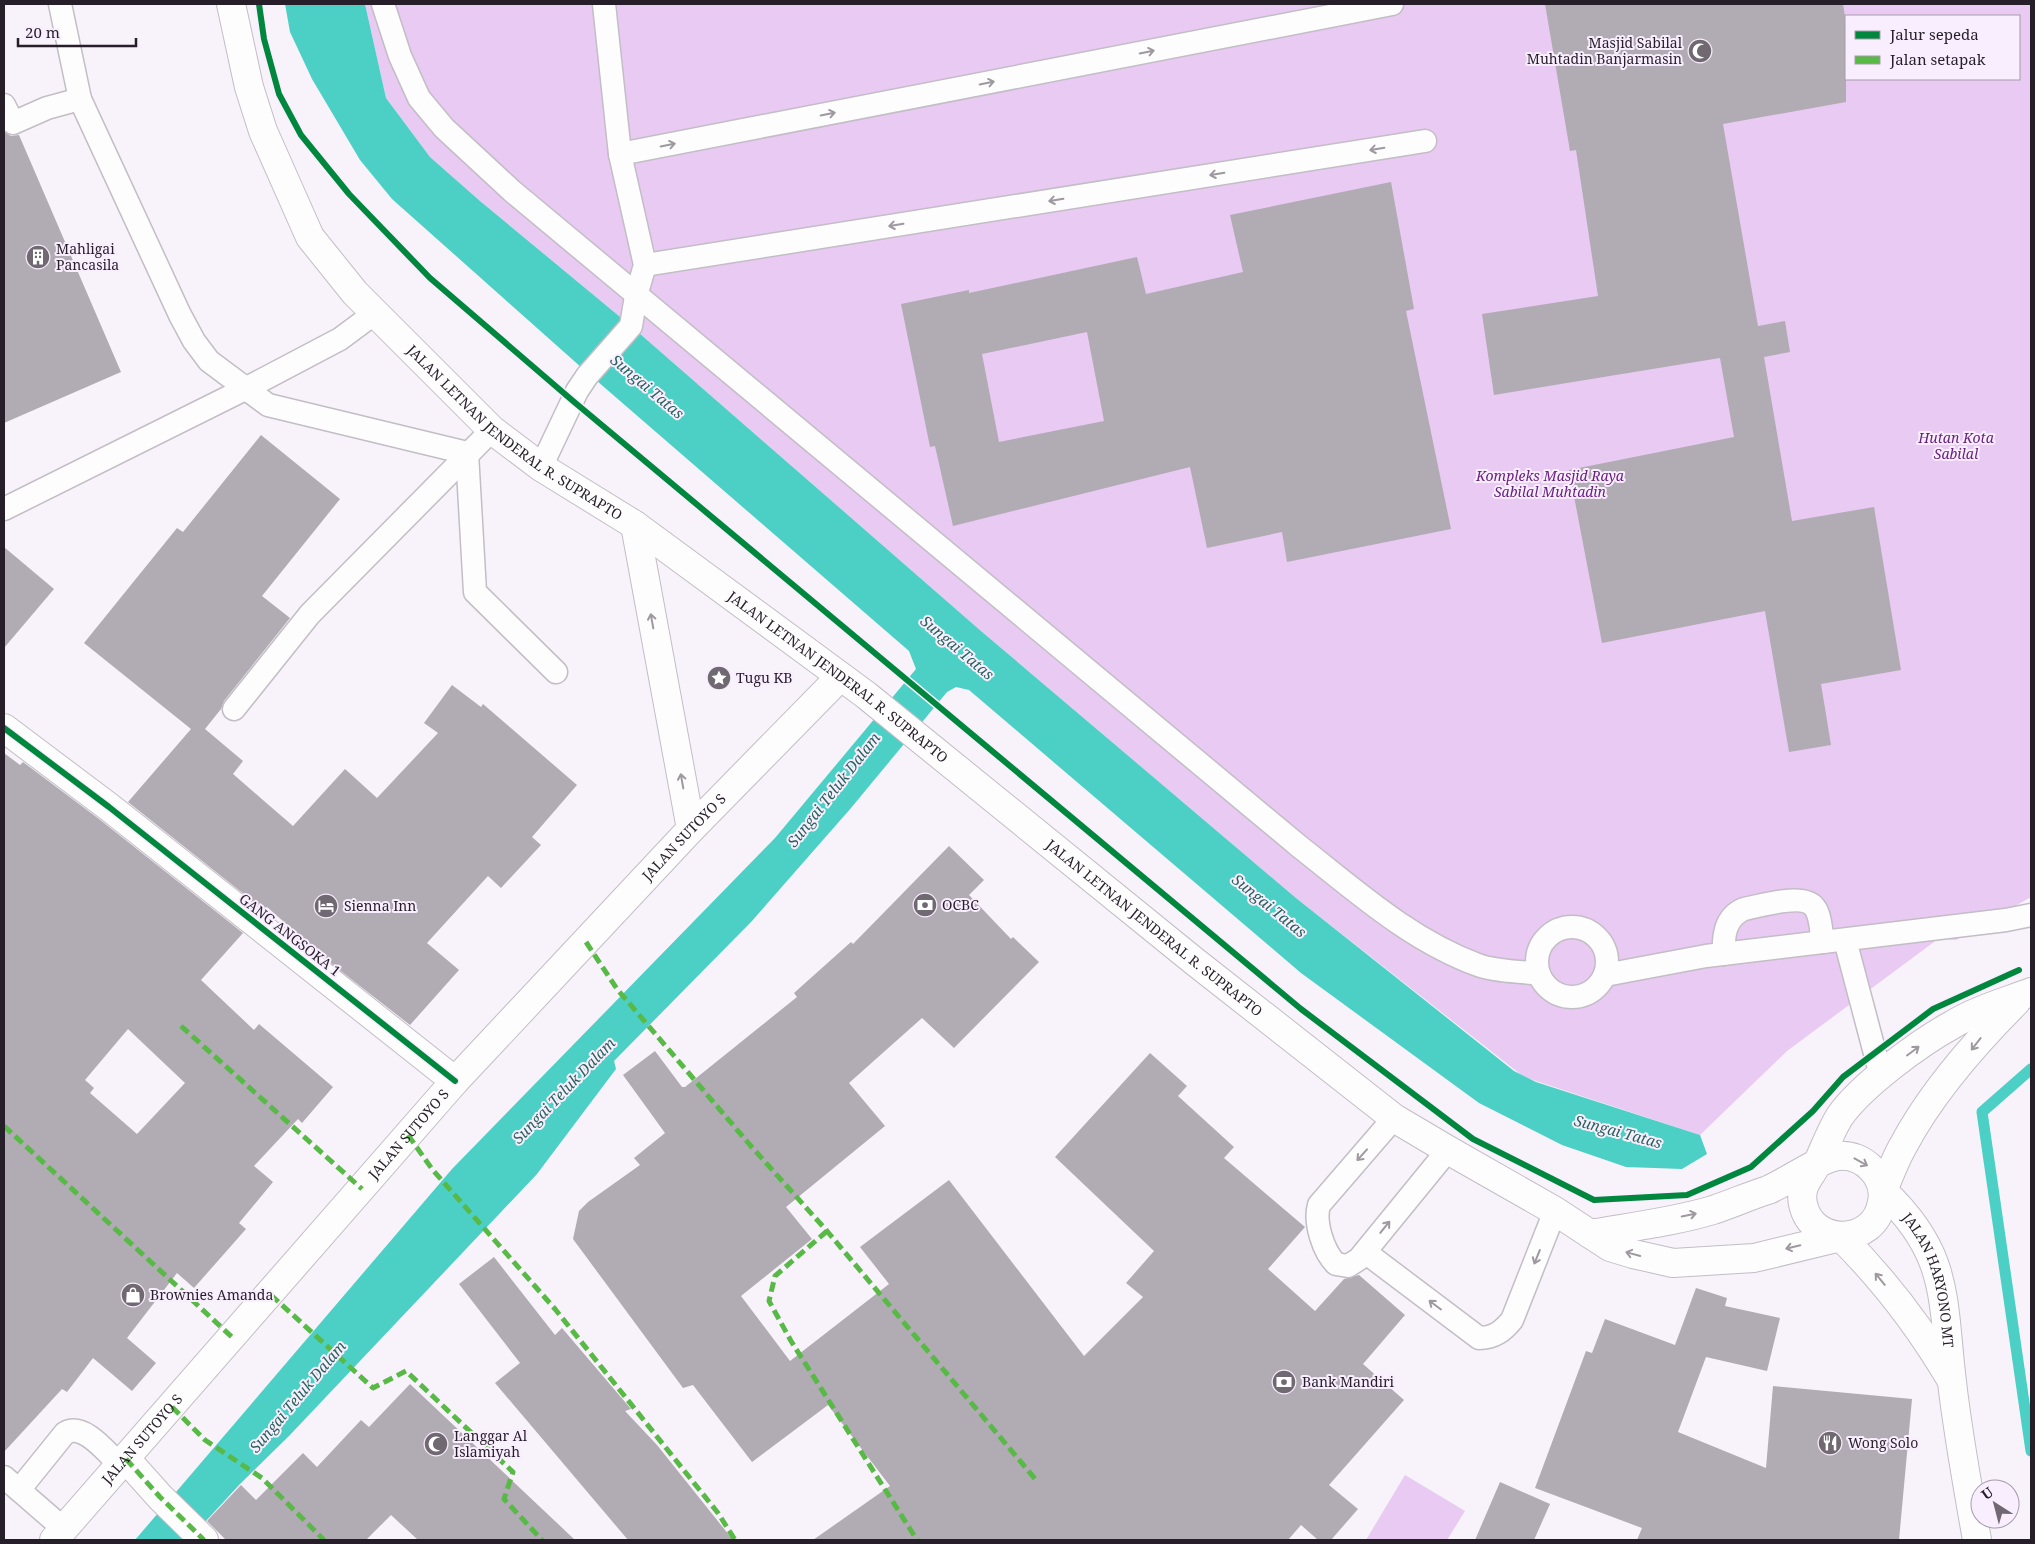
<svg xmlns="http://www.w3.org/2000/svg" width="2035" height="1544" viewBox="0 0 2035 1544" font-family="'Noto Serif',serif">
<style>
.green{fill:#e8caf3;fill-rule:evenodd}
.water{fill:#4cd0c6}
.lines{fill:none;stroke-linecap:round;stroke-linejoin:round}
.stream{stroke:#4cd0c6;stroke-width:11}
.building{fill:#b1abb3;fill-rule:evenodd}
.lane-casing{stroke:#c3bdc5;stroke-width:25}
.street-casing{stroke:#c3bdc5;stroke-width:30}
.secondary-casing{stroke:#c3bdc5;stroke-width:30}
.highway-casing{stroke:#c3bdc5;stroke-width:30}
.lane{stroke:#fefdfe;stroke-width:22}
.street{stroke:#fefdfe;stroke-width:28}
.secondary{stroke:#fefdfe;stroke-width:28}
.highway{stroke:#fefdfe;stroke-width:28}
.quiet{stroke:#58b947;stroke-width:5;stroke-dasharray:10 5;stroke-linecap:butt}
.cycleway-casing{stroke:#f9eefe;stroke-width:9}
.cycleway{stroke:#00873e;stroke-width:6}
.oneway{stroke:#9d999e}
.labels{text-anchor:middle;stroke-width:4;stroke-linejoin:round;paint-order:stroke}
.poi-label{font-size:14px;fill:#261f29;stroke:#f9eefe;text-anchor:start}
.street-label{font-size:14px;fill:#261f29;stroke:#f9eefe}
.park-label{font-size:14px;font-style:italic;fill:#692181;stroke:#f9eefe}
.water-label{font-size:15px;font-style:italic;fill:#27635b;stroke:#f9eefe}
</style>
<rect width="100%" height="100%" fill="#f8f2fa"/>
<g class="green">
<path d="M 365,4 L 2031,4 L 2031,897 L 1956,940 L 1938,939 L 1787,1051 L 1700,1135 L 1524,1077 L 1296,898 L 981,631 L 631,326 L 480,201 L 430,157 L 386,98 ZM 1846,16 L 2019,16 L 2019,79 L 1846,79 Z"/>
<path d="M 1405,1475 L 1465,1511 L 1447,1540 L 1366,1540 Z"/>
</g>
<path class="water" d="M 285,4 L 365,4 L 386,98 L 430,157 L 480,201 L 631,326 L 981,631 L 1296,898 L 1514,1071 L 1536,1082 L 1700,1135 L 1707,1154 L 1682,1169 L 1626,1167 L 1562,1145 L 1479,1103 L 1301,973 L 969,690 L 956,687 L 947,692 L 851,808 L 752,921 L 614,1061 L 616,1069 L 537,1174 L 289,1436 L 240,1484 L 205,1522 L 193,1540 L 135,1540 L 452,1169 L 775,838 L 916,669 L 909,651 L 582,368 L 392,199 L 360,160 L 312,79 L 290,32 Z"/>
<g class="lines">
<path class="stream" d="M 2031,1069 L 1982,1112 L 2031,1451"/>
</g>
<g class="building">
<path d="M 1545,4 L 1843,4 L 1846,23 L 1846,102 L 1723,124 L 1758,326 L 1785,321 L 1790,352 L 1764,357 L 1792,521 L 1874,507 L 1901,670 L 1821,684 L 1831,745 L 1789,752 L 1765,611 L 1602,643 L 1569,470 L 1734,437 L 1720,358 L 1494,395 L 1482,314 L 1598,296 L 1576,150 L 1570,151 Z"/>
<path d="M 4,132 L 11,136 L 19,135 L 121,372 L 4,423 Z"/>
<path d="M 1391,182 L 1414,309 L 1406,311 L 1451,529 L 1287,562 L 1282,532 L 1207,548 L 1190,467 L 953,526 L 935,446 L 930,447 L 901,304 L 969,290 L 969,293 L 1137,257 L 1146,294 L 1243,272 L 1230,215 ZM 1087,332 L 1104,421 L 999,442 L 982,354 Z"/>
<path d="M 261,435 L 340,499 L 262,596 L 290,618 L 224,701 L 221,709 L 205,729 L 243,761 L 233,774 L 293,826 L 345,769 L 377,798 L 438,733 L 424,723 L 452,685 L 481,707 L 483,704 L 577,785 L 532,837 L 541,845 L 501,888 L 488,876 L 427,943 L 459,970 L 410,1025 L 333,965 L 267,907 L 264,910 L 128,802 L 191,729 L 84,643 L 177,528 L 183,532 Z"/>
<path d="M 4,547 L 54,589 L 4,648 Z"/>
<path d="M 4,753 L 20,765 L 23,762 L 99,819 L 243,933 L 201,980 L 254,1030 L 259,1024 L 333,1087 L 302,1123 L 298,1119 L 254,1166 L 273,1182 L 239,1223 L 246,1229 L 194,1288 L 177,1273 L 127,1338 L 156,1363 L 132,1391 L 93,1358 L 67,1392 L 62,1389 L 4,1452 ZM 128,1029 L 185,1083 L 137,1134 L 90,1093 L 94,1088 L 85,1080 Z"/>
<path d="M 949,846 L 984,880 L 969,895 L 1011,939 L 1013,937 L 1039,962 L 954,1048 L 922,1018 L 849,1083 L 885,1126 L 786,1207 L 812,1239 L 741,1296 L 790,1361 L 889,1284 L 860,1247 L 949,1180 L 1084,1356 L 1143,1297 L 1126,1283 L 1154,1251 L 1055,1157 L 1150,1053 L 1187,1086 L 1178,1096 L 1234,1147 L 1224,1158 L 1305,1227 L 1268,1269 L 1315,1311 L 1344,1279 L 1359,1275 L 1405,1315 L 1363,1364 L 1404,1400 L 1329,1485 L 1358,1509 L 1331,1540 L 1318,1540 L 1301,1525 L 1288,1540 L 813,1540 L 890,1486 L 828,1405 L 752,1462 L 693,1385 L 683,1388 L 573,1239 L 579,1211 L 588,1202 L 640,1165 L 634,1158 L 665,1133 L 623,1075 L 655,1051 L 682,1087 L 685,1087 L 797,997 L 794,993 L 851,942 L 853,944 Z"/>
<path d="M 494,1257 L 555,1335 L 562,1328 L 631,1409 L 625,1411 L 657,1445 L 733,1540 L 628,1540 L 495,1383 L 520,1363 L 459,1284 Z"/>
<path d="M 1696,1288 L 1727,1298 L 1725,1306 L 1780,1318 L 1767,1371 L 1706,1357 L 1678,1432 L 1766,1468 L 1773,1386 L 1912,1399 L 1899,1540 L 1637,1540 L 1642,1528 L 1535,1488 L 1586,1351 L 1592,1353 L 1605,1319 L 1675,1345 Z"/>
<path d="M 410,1384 L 575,1540 L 418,1540 L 391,1515 L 366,1540 L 226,1540 L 207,1521 L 241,1485 L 256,1500 L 303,1453 L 317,1467 L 361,1420 L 369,1427 Z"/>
<path d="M 1500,1482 L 1550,1504 L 1534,1540 L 1475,1540 Z"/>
</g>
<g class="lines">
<g class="lane-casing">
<g id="lane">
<path d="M 60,4 L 80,99 L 180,315 L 194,341 L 209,361 L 268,405 L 467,453 L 475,592 L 556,672"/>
<path d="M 383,4 L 400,56 L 419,98 L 444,128 L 512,191 L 1300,847 C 1356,891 1410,940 1478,965 C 1497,972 1520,971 1539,974"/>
<path d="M 4,105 L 13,123 L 47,108 L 80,99"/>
<path d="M 620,154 L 1392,4"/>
<path d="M 645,265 L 1425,141"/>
<path d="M 541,467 L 577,391 L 587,376 L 631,326 L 636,296 L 645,265 L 620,154 L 604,4"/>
<path d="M 4,509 L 245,389 L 340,339 L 375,313"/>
<path d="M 234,709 L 310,614 L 492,430"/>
<circle cx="1572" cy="962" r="35"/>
<path d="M 1845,940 L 1881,1076"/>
<path d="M 1724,954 C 1723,936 1725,917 1744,909 C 1760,906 1805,892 1815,908 C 1821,916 1821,933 1823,942"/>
<path d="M 1605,975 L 1706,956 L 2006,920 L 2031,915"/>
<path d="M 1394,1118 L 1319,1205 C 1314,1222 1323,1251 1336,1264 L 1348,1266 L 1359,1259 L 1448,1150"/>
<path d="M 1365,1252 L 1479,1338 C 1494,1338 1503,1331 1512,1320 L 1555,1211"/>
<path d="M 4,1477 L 64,1529"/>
<path d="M 19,1490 L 65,1433 C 84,1422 107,1453 120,1465"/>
</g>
</g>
<g class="street-casing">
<g id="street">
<path d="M 4,728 L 109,807 L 455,1081"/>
<path d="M 126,1459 L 160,1497 L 204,1540"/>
</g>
</g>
<g class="secondary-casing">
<g id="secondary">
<path id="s1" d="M 1883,1191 C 1950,1254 1942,1299 1952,1382 C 1958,1435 1968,1488 1977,1540"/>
<path d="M 1841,1237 C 1883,1279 1920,1327 1950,1378"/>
</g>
</g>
<g class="highway-casing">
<g id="highway">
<path id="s2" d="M 231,4 L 249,87 L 263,131 L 310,237 L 355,293 L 492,430 L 541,467 L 635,525 L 866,695 L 1194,961 L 1394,1118 L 1448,1150 L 1555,1211 L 1610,1247 L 1633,1254 L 1673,1263 L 1754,1258 L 1841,1237"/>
<path d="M 635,525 L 691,829"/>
<path d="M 1883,1191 C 1889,1176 1895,1160 1903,1146 C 1930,1095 1975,1043 2016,1002"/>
<path d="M 1590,1234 C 1630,1227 1673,1222 1713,1210 C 1731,1204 1749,1196 1768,1190 C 1787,1182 1820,1158 1838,1156 C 1863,1153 1887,1177 1882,1202 C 1875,1246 1812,1247 1803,1204 C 1799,1185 1811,1177 1818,1162 C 1825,1147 1831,1130 1840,1116 C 1861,1086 1919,1043 1952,1025 C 1976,1010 2005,1002 2031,992"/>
<path id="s3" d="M 54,1540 L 455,1081 L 691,829 L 840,677"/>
</g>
</g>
<use href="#lane" class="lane"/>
<use href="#street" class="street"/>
<use href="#secondary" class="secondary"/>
<use href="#highway" class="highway"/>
<g class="quiet">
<path d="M 586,942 L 617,989 L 750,1145 L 827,1231 L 1036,1480"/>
<path d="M 181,1026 L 362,1189"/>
<path d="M 4,1126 L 233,1338"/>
<path d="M 408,1135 L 432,1169 L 555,1309 L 718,1513 L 735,1540"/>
<path d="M 827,1231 L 775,1276 L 769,1301 L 791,1341 L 917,1540"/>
<path d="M 271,1295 L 373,1388 L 406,1371 L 513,1472 L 504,1499 L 542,1540"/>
<path d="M 172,1407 L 205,1440 L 262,1478 L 324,1540"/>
<path d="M 126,1459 L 160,1497 L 204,1540"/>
</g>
<g class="cycleway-casing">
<g id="cycleway">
<path d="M 259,4 L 264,39 L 279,94 L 301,135 L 349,194 L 430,278 L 573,401 L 1301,1009 L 1473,1139 L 1594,1200 L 1687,1195 L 1751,1167 L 1813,1111 L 1843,1077 L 1933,1009 L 2019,970"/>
<path d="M 4,728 L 109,807 L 455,1081"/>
</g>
</g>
<use href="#cycleway" class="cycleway"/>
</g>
<defs><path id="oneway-shaft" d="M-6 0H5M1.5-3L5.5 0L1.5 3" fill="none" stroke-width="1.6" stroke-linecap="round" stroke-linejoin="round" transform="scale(1.25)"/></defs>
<g class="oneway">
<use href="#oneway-shaft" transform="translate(1147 52) rotate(-11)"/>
<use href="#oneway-shaft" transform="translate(987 83) rotate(-11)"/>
<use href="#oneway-shaft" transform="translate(828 114) rotate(-11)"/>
<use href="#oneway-shaft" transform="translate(668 145) rotate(-11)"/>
<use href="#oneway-shaft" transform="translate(1377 149) rotate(171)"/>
<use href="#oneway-shaft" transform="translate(1217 174) rotate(171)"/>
<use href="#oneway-shaft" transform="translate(1056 200) rotate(171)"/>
<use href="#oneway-shaft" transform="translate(896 225) rotate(171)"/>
<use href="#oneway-shaft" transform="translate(652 621) rotate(-100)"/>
<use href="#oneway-shaft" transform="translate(682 781) rotate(-100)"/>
<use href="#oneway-shaft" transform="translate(1976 1044) rotate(128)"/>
<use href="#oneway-shaft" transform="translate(1913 1051) rotate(-37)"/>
<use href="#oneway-shaft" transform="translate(1362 1155) rotate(132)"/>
<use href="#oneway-shaft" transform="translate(1861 1162) rotate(29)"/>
<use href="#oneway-shaft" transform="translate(1689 1215) rotate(-12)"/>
<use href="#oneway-shaft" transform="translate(1385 1227) rotate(-51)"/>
<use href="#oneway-shaft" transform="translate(1793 1247) rotate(167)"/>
<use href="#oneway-shaft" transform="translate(1633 1254) rotate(-165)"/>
<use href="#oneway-shaft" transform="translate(1537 1257) rotate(112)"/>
<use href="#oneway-shaft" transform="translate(1880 1279) rotate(-129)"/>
<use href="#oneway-shaft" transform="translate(1435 1305) rotate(-143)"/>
</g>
<defs>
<g id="mosque-disc" transform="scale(1.25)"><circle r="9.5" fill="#706972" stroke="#f9eefe"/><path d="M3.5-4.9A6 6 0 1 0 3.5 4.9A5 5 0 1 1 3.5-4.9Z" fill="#fff"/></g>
<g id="building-disc" transform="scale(1.25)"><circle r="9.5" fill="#706972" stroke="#f9eefe"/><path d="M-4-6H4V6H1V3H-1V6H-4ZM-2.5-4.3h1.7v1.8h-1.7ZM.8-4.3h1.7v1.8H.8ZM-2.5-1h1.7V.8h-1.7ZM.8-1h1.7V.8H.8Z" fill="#fff"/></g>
<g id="sight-disc" transform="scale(1.25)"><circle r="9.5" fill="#706972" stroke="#f9eefe"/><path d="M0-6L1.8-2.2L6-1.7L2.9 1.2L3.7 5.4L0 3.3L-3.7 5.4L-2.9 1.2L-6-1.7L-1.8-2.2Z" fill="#fff"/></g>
<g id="bank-disc" transform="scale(1.25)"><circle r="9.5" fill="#706972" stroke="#f9eefe"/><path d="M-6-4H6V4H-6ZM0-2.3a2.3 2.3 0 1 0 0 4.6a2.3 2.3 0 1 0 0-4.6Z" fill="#fff"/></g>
<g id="hotel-disc" transform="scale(1.25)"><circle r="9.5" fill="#706972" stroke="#f9eefe"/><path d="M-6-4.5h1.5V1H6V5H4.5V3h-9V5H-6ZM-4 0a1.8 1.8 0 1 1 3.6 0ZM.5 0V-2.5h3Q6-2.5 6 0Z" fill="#fff"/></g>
<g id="shop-disc" transform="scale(1.25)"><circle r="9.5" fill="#706972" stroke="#f9eefe"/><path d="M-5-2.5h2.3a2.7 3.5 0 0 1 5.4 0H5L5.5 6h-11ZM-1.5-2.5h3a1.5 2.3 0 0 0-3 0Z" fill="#fff"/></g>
<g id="restaurant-disc" transform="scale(1.25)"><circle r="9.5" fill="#706972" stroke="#f9eefe"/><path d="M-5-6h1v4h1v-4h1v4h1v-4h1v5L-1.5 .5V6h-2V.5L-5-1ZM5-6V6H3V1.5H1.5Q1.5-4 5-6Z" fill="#fff"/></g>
</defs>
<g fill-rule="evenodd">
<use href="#mosque-disc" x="1700" y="51"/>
<use href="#building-disc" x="38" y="257"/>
<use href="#sight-disc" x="719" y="678"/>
<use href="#bank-disc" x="925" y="905"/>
<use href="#hotel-disc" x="326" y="906"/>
<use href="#shop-disc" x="133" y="1295"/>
<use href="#bank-disc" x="1284" y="1382"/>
<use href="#restaurant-disc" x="1830" y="1443"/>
<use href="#mosque-disc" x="436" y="1444"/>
</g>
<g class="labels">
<g class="poi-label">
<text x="1682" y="48" text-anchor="end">Masjid Sabilal<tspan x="1682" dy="16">Muhtadin Banjarmasin</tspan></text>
<text x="56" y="254">Mahligai<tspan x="56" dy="16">Pancasila</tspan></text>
<text x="736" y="683">Tugu KB</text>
<text x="942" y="910">OCBC</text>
<text x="344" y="911">Sienna Inn</text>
<text x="150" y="1300">Brownies Amanda</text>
<text x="1302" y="1387">Bank Mandiri</text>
<text x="454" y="1441">Langgar Al<tspan x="454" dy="16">Islamiyah</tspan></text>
<text x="1848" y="1448">Wong Solo</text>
</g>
<g class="street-label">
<text dy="5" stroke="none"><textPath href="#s2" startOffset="532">JALAN LETNAN JENDERAL R. SUPRAPTO</textPath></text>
<text dy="5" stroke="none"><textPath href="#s2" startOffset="938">JALAN LETNAN JENDERAL R. SUPRAPTO</textPath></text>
<text dy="5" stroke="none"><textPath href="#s3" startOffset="944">JALAN SUTOYO S</textPath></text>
<text dy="5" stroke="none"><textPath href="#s2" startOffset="1342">JALAN LETNAN JENDERAL R. SUPRAPTO</textPath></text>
<text transform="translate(290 935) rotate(38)" y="5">GANG ANGSOKA 1</text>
<text dy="5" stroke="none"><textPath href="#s3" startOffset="539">JALAN SUTOYO S</textPath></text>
<text dy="5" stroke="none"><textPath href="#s1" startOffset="104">JALAN HARYONO MT</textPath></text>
<text dy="5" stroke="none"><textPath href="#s3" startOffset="134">JALAN SUTOYO S</textPath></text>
</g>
<g class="park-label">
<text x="1956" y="443">Hutan Kota<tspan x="1956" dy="16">Sabilal</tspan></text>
<text x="1550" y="481">Kompleks Masjid Raya<tspan x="1550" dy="16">Sabilal Muhtadin</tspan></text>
</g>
<g class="water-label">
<text transform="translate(647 387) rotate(40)" y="5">Sungai Tatas</text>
<text transform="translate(957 648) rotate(40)" y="5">Sungai Tatas</text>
<text transform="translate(834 790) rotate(-52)" y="5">Sungai Teluk Dalam</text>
<text transform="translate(1269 906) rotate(39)" y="5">Sungai Tatas</text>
<text transform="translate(564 1091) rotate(-46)" y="5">Sungai Teluk Dalam</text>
<text transform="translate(1618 1132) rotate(15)" y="5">Sungai Tatas</text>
<text transform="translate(298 1397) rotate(-50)" y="5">Sungai Teluk Dalam</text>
</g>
</g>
<rect width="2035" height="1544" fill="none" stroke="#261f29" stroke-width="10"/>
<rect x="1845" y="15" width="175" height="65" fill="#f9eefe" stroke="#a59ba9"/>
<rect x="1855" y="31" width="25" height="8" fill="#00873e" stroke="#a59ba9"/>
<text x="1890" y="40" font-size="15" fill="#261f29">Jalur sepeda</text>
<rect x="1855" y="56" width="25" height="8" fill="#58b947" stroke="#a59ba9"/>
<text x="1890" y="65" font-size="15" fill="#261f29">Jalan setapak</text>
<g transform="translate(1995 1504) rotate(324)"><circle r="24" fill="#f9eefe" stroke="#a59ba9"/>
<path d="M0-4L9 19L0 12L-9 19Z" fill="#706972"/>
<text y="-8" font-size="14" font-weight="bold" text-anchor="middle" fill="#261f29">U</text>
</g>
<path d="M18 38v8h118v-8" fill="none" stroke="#261f29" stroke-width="2.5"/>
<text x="25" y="38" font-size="15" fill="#261f29" stroke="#f9eefe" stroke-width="4" paint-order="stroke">20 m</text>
</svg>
